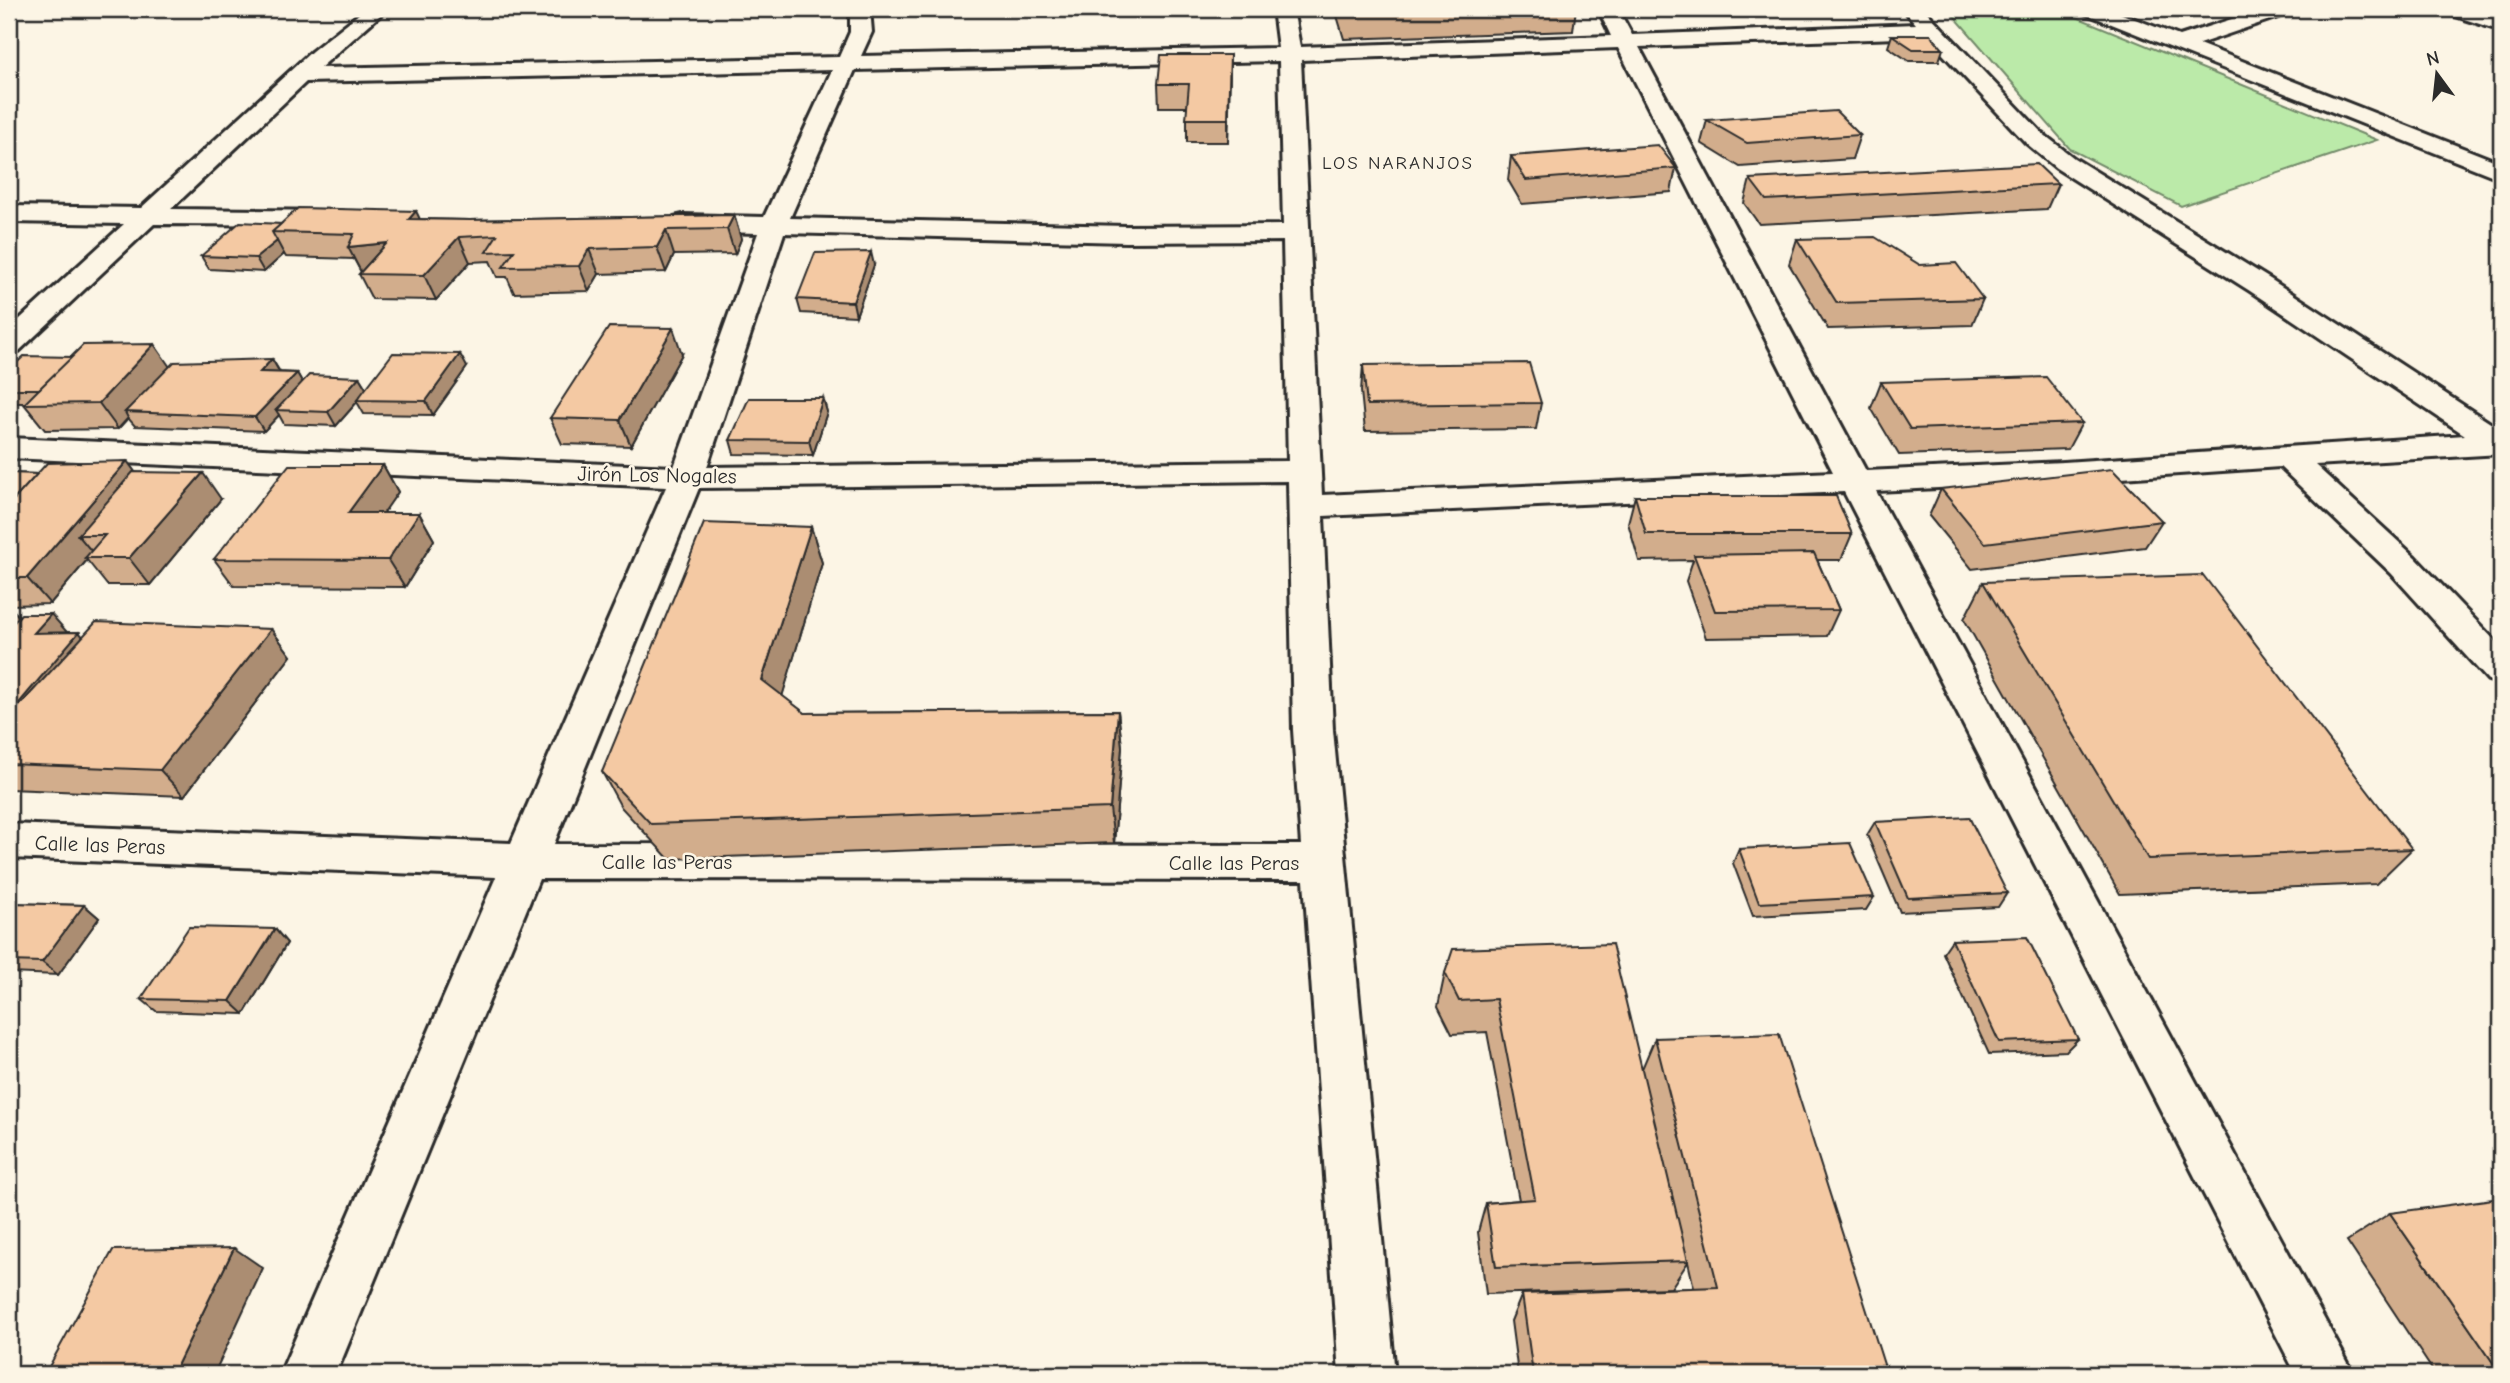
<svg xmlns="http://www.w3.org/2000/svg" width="2510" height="1383" viewBox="0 0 2510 1383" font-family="'Comic Neue',sans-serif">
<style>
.green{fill:#bbeaa9;stroke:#738a6a;stroke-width:2}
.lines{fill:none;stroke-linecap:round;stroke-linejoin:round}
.street-casing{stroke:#2b2b2b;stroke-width:6}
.street{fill:#fcf5e5;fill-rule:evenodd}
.wall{fill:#d2ad8c;stroke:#2b2b2b;stroke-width:2}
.shaded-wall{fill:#ab8d72;stroke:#2b2b2b;stroke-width:2}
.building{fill:#f4c9a3;stroke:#2b2b2b;stroke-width:2}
.labels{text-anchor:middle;stroke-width:5;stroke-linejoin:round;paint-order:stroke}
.far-neighbourhood-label{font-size:19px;letter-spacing:2px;fill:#2b2b2b;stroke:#fcf5e5}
.street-label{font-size:21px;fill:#2b2b2b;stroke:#fcf5e5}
</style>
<rect width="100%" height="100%" fill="#fcf5e5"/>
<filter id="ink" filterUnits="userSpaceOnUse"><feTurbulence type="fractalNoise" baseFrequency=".0143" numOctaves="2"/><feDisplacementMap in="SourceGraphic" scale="14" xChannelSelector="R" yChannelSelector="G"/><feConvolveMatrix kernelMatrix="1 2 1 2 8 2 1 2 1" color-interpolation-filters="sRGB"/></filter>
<g filter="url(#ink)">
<path class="green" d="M 1948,9 L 2057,9 L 2377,140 L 2181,206 L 2070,149 Z"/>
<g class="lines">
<g class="street-casing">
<g id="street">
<path d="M 365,9 L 387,9 L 320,68 L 839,57 L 850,32 L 850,9 L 870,9 L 872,32 L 861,56 L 1278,48 L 1273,9 L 1293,9 L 1300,47 L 1611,36 L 1598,9 L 1618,9 L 1632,35 L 1916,24 L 1905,11 L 1924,9 L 2042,133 L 2074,158 L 2270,279 L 2501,430 L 2501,454 L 2315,465 L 2415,557 L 2501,647 L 2501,684 L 2488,680 L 2391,573 L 2280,467 L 2064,482 L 1876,491 L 2354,1374 L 2296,1374 L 1844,492 L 1323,516 L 1333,730 L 1395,1374 L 1339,1374 L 1304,880 L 539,879 L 336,1374 L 280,1374 L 496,877 L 9,858 L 9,824 L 511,843 L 666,487 L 9,458 L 9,438 L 674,467 L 758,233 L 683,231 L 674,229 L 670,223 L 674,217 L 683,215 L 764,217 L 832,70 L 306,82 L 171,209 L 339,211 L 348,213 L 352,219 L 348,225 L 154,224 L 19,351 L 9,354 L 9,329 L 124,224 L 9,222 L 9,206 L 141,208 L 312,51 ZM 1927,37 L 2026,143 L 2056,168 L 2250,291 L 2465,435 L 2064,462 L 1866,471 L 1639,47 ZM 1618,48 L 1833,472 L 1322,495 L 1301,60 ZM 1279,61 L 1283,225 L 1126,226 L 790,218 L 855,70 ZM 784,233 L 1126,242 L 1283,241 L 1288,461 L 707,467 ZM 1288,481 L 1293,730 L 1301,845 L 554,844 L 699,488 Z"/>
<path d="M 2081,9 L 2109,9 L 2179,36 L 2263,9 L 2293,9 L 2290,13 L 2199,44 L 2501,163 L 2501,179 L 2084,13 Z"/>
<path d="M 2443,9 L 2473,9 L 2501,18 L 2501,31 L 2446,13 Z"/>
</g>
</g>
<use href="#street" class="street"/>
</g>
<g class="wall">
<path d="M 1335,9 L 1576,9 L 1573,31 L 1344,39 Z"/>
<path d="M 1892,35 L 1943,49 L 1939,61 L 1909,61 L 1888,47 Z"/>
<path d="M 1230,55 L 1228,142 L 1187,142 L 1187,107 L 1159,107 L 1158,84 Z"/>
<path d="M 1707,120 L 1860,135 L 1852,159 L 1740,167 L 1701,143 Z"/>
<path d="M 1511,156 L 1676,168 L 1671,192 L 1522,204 L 1508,180 Z"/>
<path d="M 1750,179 L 2058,184 L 2047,209 L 1759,224 L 1744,203 Z"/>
<path d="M 734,215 L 741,239 L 735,254 L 674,255 L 666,272 L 599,274 L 589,291 L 514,293 L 507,277 L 497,277 L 490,261 L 470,262 L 436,300 L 372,299 L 359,274 L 361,272 L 354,259 L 286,257 L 284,254 L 264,272 L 209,269 L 201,256 L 281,224 L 420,219 L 470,220 Z"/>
<path d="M 1797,239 L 1920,265 L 1983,299 L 1972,325 L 1828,329 L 1789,264 Z"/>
<path d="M 874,265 L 856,316 L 801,313 L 797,299 Z"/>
<path d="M 682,354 L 631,446 L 562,444 L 550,418 Z"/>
<path d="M 272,359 L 280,372 L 297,373 L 302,382 L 359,377 L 366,388 L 467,367 L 433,415 L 364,414 L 357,402 L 336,426 L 284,424 L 279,415 L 264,431 L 135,426 L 128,418 L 118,429 L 45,430 L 24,404 L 25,403 L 9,403 L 9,370 L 170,367 Z"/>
<path d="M 1363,365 L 1541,403 L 1536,429 L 1365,431 L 1361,391 Z"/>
<path d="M 1881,382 L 2082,423 L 2068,449 L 1899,455 L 1871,408 Z"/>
<path d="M 823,398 L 827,412 L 813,455 L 734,454 L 730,440 Z"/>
<path d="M 127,461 L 135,472 L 221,499 L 150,585 L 107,585 L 87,560 L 50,604 L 9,605 L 9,473 L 37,474 Z"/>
<path d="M 383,465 L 398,492 L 383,513 L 419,513 L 434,540 L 405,587 L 234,586 L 214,559 Z"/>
<path d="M 1941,489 L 2162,521 L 2145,547 L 1972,569 L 1929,516 Z"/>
<path d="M 1635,496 L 1852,534 L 1841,560 L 1817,560 L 1839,610 L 1827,636 L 1706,638 L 1686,581 L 1693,560 L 1639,561 L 1628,523 Z"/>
<path d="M 811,527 L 822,563 L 782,696 L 805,713 L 1118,711 L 1122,747 L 1114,843 L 669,859 L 621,807 L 602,772 Z"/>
<path d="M 1983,582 L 2412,849 L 2376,884 L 2120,894 L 1964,619 Z"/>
<path d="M 9,608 L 11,608 L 19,616 L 67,632 L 79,632 L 82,637 L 271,629 L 291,656 L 184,796 L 9,789 Z"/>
<path d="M 1875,822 L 2007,893 L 1998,907 L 1900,912 L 1867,835 Z"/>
<path d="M 1739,849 L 1874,897 L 1866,910 L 1753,916 L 1733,863 Z"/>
<path d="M 9,903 L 84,905 L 99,918 L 58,975 L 9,973 Z"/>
<path d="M 275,929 L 287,943 L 244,1014 L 156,1011 L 141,999 Z"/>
<path d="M 1952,940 L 2078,1039 L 2066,1051 L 1989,1054 L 1943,953 Z"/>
<path d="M 1445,973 L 1642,1069 L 1655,1038 L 1887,1374 L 1518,1374 L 1511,1321 L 1522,1294 L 1694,1288 L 1688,1262 L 1671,1288 L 1486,1294 L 1478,1232 L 1486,1203 L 1519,1200 L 1487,1032 L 1452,1034 L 1438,1006 Z"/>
<path d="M 2390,1213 L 2501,1374 L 2435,1374 L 2347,1241 Z"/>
</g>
<g class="shaded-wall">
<path d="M 1230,55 L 1230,78 L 1228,142 L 1228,119 Z"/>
<path d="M 416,211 L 428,236 L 409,219 Z"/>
<path d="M 734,215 L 741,239 L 735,254 L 727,229 Z"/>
<path d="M 666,230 L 674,255 L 666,272 L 657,247 Z"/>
<path d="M 459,237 L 470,262 L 436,300 L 424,275 Z"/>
<path d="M 277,241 L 284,254 L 264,272 L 256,258 Z"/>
<path d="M 387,243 L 361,272 L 348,247 Z"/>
<path d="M 589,249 L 599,274 L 589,291 L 579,266 Z"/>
<path d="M 871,252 L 874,265 L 856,316 L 853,302 Z"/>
<path d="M 673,328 L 682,354 L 631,446 L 620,420 Z"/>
<path d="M 154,344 L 172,370 L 125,412 L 128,418 L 118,429 L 99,403 Z"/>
<path d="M 460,354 L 467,367 L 433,415 L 426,401 Z"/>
<path d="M 272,359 L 280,373 L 260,372 Z"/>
<path d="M 297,373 L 305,387 L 276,410 L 279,415 L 264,431 L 255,417 Z"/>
<path d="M 359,377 L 367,390 L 357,400 L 357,402 L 336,426 L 328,412 Z"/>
<path d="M 823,398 L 827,412 L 813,455 L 809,441 Z"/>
<path d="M 127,461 L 147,488 L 105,535 L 78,535 L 93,553 L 85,558 L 87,560 L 50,604 L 27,578 Z"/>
<path d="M 383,465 L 398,492 L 365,540 L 348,513 Z"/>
<path d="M 203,473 L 221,499 L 150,585 L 129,558 Z"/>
<path d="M 419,513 L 434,540 L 405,587 L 388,560 Z"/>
<path d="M 811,527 L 822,563 L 776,717 L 762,680 Z"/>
<path d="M 11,608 L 34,633 L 51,614 L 73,639 L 79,632 L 102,659 L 9,748 L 9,611 Z"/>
<path d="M 271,629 L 291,656 L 184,796 L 160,770 Z"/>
<path d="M 1118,711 L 1122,747 L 1114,843 L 1110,808 Z"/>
<path d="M 84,905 L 99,918 L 58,975 L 42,962 Z"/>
<path d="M 275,929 L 287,943 L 244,1014 L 230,1001 Z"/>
<path d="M 234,1248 L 263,1268 L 214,1374 L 173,1374 Z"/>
</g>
<g class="building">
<path d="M 1892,35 L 1931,35 L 1943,49 L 1913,49 Z"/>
<path d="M 1161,55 L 1230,55 L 1228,119 L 1186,119 L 1189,84 L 1158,84 Z"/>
<path d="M 1836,111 L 1860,135 L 1747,143 L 1707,120 Z"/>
<path d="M 1658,145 L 1676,168 L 1526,180 L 1511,156 Z"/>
<path d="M 2037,164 L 2058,184 L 1766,200 L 1750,179 Z"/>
<path d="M 298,208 L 416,211 L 409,219 L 470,220 L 734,215 L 727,229 L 666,230 L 657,247 L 589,249 L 579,266 L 503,267 L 514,251 L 486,252 L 497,235 L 459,237 L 424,275 L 359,274 L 387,243 L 348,247 L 354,234 L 272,232 Z"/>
<path d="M 240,222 L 281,224 L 272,232 L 277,241 L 256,258 L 201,256 Z"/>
<path d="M 1875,237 L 1920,265 L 1956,263 L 1983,299 L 1837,303 L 1797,239 Z"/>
<path d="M 871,252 L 853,302 L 797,299 L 815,253 Z"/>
<path d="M 609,327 L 673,328 L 620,420 L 550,418 Z"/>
<path d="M 154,344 L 99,403 L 24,404 L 83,345 Z"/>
<path d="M 393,353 L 460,354 L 426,401 L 357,400 Z"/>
<path d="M 24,356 L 72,357 L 39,389 L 9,389 L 9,370 Z"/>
<path d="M 272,359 L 260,372 L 297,373 L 255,417 L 125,412 L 174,362 Z"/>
<path d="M 1529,363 L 1541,403 L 1367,405 L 1363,365 Z"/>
<path d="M 309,375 L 359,377 L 328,412 L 276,410 Z"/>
<path d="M 2046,377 L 2082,423 L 1910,429 L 1881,382 Z"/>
<path d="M 749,398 L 823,398 L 809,441 L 730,440 Z"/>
<path d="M 127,461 L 27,578 L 9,578 L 9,505 L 47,463 Z"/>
<path d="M 289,465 L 383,465 L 348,513 L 419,513 L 388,560 L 214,559 Z"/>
<path d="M 2112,469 L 2162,521 L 1985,543 L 1941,489 Z"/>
<path d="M 133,472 L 203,473 L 129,558 L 85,558 L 105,535 L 78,535 Z"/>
<path d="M 9,473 L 37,474 L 9,505 Z"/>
<path d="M 1635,496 L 1836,496 L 1852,534 L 1646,534 Z"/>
<path d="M 704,523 L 811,527 L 762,680 L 805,713 L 1118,711 L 1110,808 L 651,824 L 602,772 Z"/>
<path d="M 1814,553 L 1839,610 L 1715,611 L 1694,555 Z"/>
<path d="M 2203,575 L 2412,849 L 2148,859 L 1983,582 Z"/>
<path d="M 21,614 L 51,614 L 34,633 L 79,632 L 9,715 L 9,628 Z"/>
<path d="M 96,622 L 271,629 L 160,770 L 9,764 L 9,717 Z"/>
<path d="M 1969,817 L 2007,893 L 1908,898 L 1875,822 Z"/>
<path d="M 1850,843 L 1874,897 L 1759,903 L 1739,849 Z"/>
<path d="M 9,903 L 84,905 L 42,962 L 9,961 Z"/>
<path d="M 189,927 L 275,929 L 230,1001 L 141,999 Z"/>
<path d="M 2027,937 L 2078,1039 L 1999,1042 L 1952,940 Z"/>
<path d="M 1612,944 L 1688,1261 L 1496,1267 L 1486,1203 L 1535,1199 L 1496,999 L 1459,1001 L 1445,973 L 1453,949 Z"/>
<path d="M 1779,1034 L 1887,1374 L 1533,1374 L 1522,1294 L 1718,1287 L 1655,1038 Z"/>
<path d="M 2501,1198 L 2501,1374 L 2390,1213 Z"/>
<path d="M 234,1248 L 173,1374 L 45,1374 L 113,1250 Z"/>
</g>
</g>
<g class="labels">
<g class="far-neighbourhood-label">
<text x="1398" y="169">LOS NARANJOS</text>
</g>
<g class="street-label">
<text transform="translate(657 475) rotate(1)" y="7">Jirón Los Nogales</text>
<text transform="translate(100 845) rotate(2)" y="7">Calle las Peras</text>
<text x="667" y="869">Calle las Peras</text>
<text x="1234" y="870">Calle las Peras</text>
</g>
</g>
<rect width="2510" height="1383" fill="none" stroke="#fcf5e5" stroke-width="35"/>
<rect x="18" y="18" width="2475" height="1348" fill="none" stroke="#2b2b2b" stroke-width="2.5" filter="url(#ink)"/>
<g transform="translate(2437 74) rotate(345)" stroke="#fcf5e5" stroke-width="5" paint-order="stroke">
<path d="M0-5L12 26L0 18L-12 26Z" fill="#2b2b2b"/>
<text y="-10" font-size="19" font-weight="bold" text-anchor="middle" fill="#2b2b2b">N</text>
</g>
</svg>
